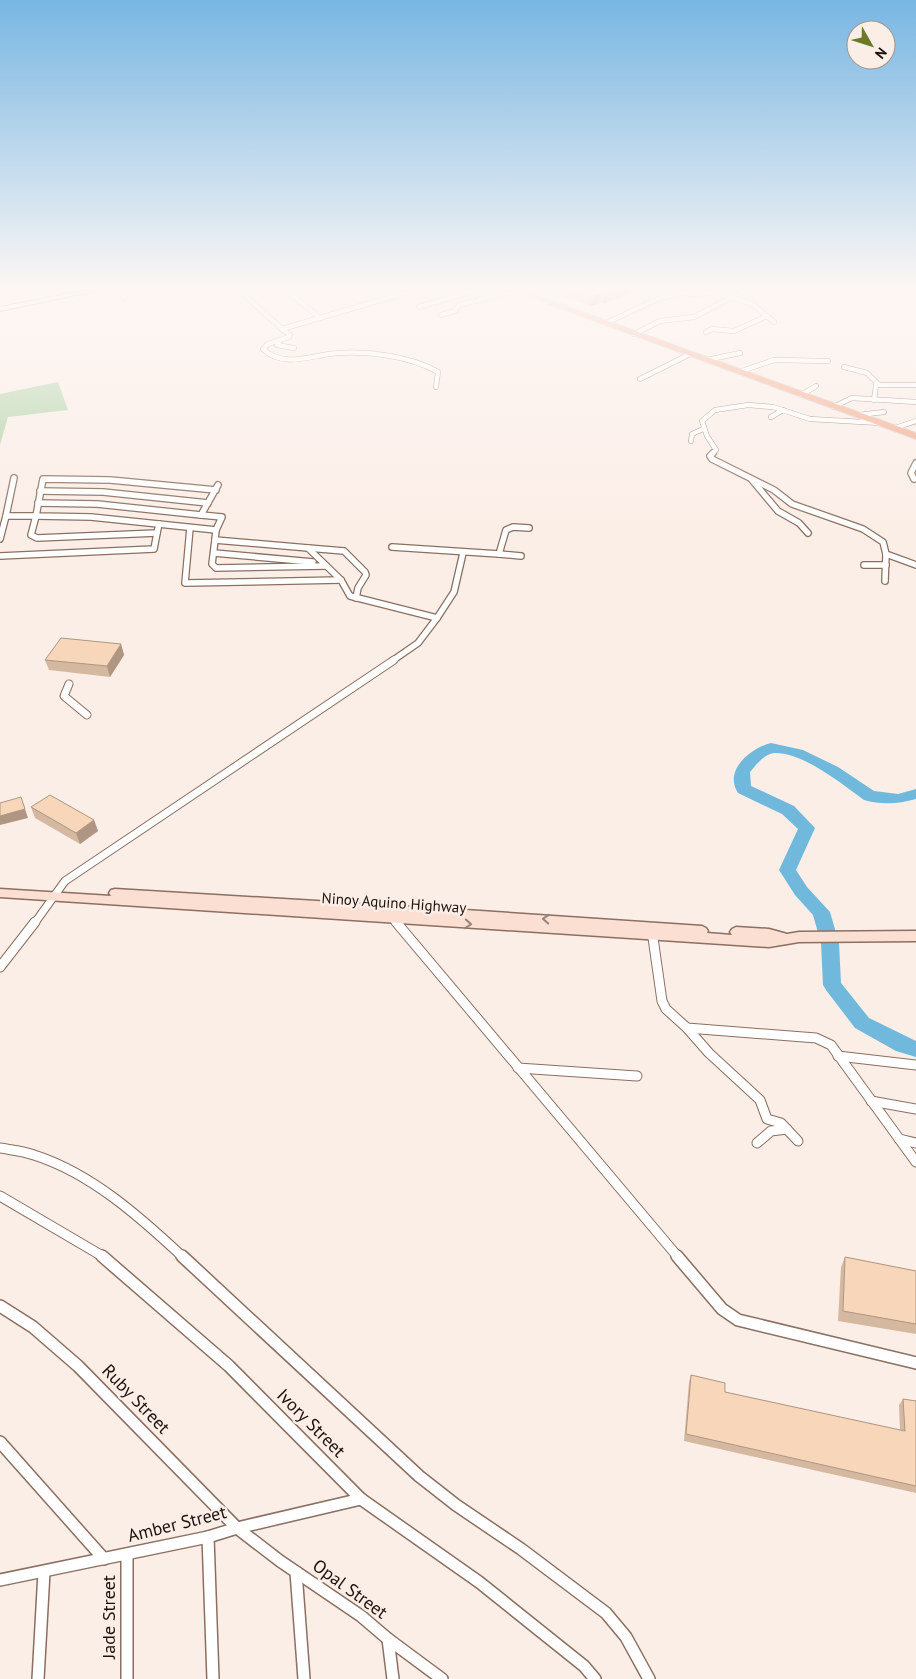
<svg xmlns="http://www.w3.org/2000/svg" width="916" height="1679" viewBox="0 0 916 1679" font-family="'PT Sans',sans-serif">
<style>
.green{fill:#b2d3aa}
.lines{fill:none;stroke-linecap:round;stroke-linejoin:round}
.river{fill:#70b9dc;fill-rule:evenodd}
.minor-far4-casing{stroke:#8b6f60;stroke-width:5.5}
.minor-far3-casing{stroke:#8b6f60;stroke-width:8}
.minor-far2-casing{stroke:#8b6f60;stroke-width:9}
.minor-far1-casing{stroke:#8b6f60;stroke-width:11}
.minor-casing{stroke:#8b6f60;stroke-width:14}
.tertiary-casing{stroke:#8b6f60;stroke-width:2}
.secondary-casing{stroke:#8b6f60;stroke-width:3}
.trunk-casing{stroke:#d2cfce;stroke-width:2}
.minor-far4{stroke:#fff;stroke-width:4.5}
.minor-far3{stroke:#fff;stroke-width:5.5}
.minor-far2{stroke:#fff;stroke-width:7}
.minor-far1{stroke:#fff;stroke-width:9}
.minor{stroke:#fff;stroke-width:11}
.tertiary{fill:#fff;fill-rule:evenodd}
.secondary{fill:#fcdfd3;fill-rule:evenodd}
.trunk{fill:#f6a888;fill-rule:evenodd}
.wall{fill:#d5b8a0}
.shaded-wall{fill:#ae9682}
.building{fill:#f8d6ba;stroke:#ae9682}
.oneway{stroke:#978279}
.labels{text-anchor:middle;stroke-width:5;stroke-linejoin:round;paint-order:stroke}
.street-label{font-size:15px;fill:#1c110b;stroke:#fbeee7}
.near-street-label{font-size:18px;fill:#1c110b;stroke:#fbeee7}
</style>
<rect width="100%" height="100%" fill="#fbeee7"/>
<path class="green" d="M 58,382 L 68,410 L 8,417 L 0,445 L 0,394 Z"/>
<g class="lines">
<path class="river" d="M 771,743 L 803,750 L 838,767 L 874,791 L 898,794 L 916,789 L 916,799 C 898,804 882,805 864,800 C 842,784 803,752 774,753 C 764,754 756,765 750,772 L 751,786 L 794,806 L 815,828 L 796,870 L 807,887 L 830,912 L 839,943 L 841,983 L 869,1018 L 916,1041 L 916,1057 L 896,1051 L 855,1028 L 826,990 L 823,985 L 821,943 L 813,915 L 795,895 L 779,870 L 798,829 L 782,814 L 738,793 C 723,770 751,748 771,743 Z"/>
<g class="minor-far4-casing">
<g id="minor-far4">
<path d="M 239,290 L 282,329"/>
<path d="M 286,290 L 320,318"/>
<path d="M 415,290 L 282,329 L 290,335 L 289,337 L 268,344 L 263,349 C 284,369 312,355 337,353 C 369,351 410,356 438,372 L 436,387"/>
<path d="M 912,290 L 916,292"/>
<path d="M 692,294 L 712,293"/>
<path d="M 731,297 L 752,304 L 774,322"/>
<path d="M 124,298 L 129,290"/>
<path d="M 419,307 L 476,290"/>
<path d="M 441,315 L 455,311 L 459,305 L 516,291"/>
<path d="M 606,323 L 660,298 L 697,290"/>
<path d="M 706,332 L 712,329 L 734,331 L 767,316"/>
<path d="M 634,334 L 660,321 L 694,317 L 746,290"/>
<path d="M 280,341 L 277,345 L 294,348"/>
<path d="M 707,360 L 740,353"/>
<path d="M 844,367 L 867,373 L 879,385"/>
<path d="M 739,372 L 774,360 L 828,361"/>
<path d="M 640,379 L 690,354"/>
<path d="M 801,395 L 816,386"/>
<path d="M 874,400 L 876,385 L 916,385"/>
<path d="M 833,407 L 852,398 L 916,402"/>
<path d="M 859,415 L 884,412"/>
<path d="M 771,417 L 783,410"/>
<path d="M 895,428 L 916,421"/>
<path d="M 691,441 L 692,434 L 703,429"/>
<path d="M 712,454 L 716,450 L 707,436 L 702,421 L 715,410 L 748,405 L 773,407 L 810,419 L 880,423"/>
</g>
</g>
<g class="minor-far3-casing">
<g id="minor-far3">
<path d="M 713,453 L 710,456 L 712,459 L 774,490 L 792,504 L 863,529 L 883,542 L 886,554 L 916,565"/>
<path d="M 914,479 L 911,473 L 916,463"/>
<path d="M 752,480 L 778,511 L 799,523 L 808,533"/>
<path d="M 218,485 L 201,515 L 222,517 L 216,530 L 215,540 L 308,548 L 341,580 L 350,596 L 437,618 L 418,643 L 392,661"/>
<path d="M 216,490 L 110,480 L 43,479 L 36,516 L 91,517 L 216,530"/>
<path d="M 40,491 L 103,492 L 208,503"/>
<path d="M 38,503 L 97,504 L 201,515"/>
<path d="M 6,516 L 14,478"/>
<path d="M 190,528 L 185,583 L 341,580"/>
<path d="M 0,539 L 6,516 L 36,516 L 31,535 L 37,538 L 157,533 L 159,524"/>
<path d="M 215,540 L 212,564 L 216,568 L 326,566"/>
<path d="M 392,547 L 499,554 L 506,530 L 513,527 L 529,528"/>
<path d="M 308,548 L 344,551 L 365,572 L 366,575 L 358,588 L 356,598"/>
<path d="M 214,553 L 313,562"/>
<path d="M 499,554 L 521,556"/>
<path d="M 0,556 L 154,549 L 157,533"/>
<path d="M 864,565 L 886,565"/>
<path d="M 885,581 L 886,554"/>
<path d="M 437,618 L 454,592 L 463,553"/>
</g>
</g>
<g class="minor-far2-casing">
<g id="minor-far2">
<path d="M 69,684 L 64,696 L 87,715"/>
<path d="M 393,919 L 397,924"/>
<path d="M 34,924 L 65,881 L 394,660"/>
</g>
</g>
<g class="minor-far1-casing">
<g id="minor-far1">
<path d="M 396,922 L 678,1257"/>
<path d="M 652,931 L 662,1001 L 666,1009 L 687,1028 L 709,1053 L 760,1100 L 767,1119 L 781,1123 L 798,1141"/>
<path d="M 0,967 L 35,922"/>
<path d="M 687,1028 L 816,1038 L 831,1045 L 916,1162"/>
<path d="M 838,1056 L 916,1065"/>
<path d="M 518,1068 L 637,1076"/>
<path d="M 871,1101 L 916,1109"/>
<path d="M 899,1139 L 916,1143"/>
<path d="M 757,1143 L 771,1131 L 787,1129"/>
<path d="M 0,1148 C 11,1150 23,1151 34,1155 C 91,1173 140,1217 183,1257"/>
<path d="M 0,1196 L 104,1257"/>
</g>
</g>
<g class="minor-casing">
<g id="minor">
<path d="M 102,1256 L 229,1366 L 361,1499 L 479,1582 L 584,1666 L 595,1679"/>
<path d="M 182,1256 L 419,1476 L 456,1505 L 521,1549 L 606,1613 L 626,1637 L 649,1679"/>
<path d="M 677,1256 L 722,1309 L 738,1320 L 916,1363"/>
<path d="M 0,1306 L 33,1327 L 78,1366 L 237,1528 L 280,1561 L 361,1616 L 388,1639 L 442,1679"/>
<path d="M 0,1442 L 104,1559"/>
<path d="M 208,1537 L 213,1679"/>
<path d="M 127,1554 L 127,1679"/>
<path d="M 296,1572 L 304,1679"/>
<path d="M 0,1580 L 208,1537 L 237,1528 L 361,1499"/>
<path d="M 388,1639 L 393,1679"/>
<path d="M 38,1679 L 44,1572"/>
</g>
</g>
<g class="tertiary-casing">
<path id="tertiary" d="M 87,290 L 100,290 L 0,311 L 0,307 Z"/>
</g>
<g class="secondary-casing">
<path id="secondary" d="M 0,889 L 111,896 L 109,893 L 111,890 L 115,889 L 450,909 L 702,926 L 706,928 L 708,931 L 707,933 L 732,935 L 730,932 L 732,929 L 736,927 L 769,929 L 787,934 L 799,932 L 916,931 L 916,941 L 799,942 L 769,947 L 0,897 Z"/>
</g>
<g class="trunk-casing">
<path id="trunk" d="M 511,290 L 522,290 L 916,433 L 916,439 Z"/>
</g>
<use href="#minor-far4" class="minor-far4"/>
<use href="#minor-far3" class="minor-far3"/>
<use href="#minor-far2" class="minor-far2"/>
<use href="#minor-far1" class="minor-far1"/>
<use href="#minor" class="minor"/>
<use href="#tertiary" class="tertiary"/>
<use href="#secondary" class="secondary"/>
<use href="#trunk" class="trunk"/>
</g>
<g class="wall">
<path d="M 565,290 L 633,290 L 633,292 L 603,304 L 600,303 L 591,306 L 565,297 Z"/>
<path d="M 121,644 L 124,655 L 110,677 L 49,670 L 45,660 Z"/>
<path d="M 31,807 L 94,820 L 98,831 L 80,844 L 35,818 Z"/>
<path d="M 845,1257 L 916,1271 L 916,1334 L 838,1321 L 841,1267 Z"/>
<path d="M 691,1375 L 725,1392 L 900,1430 L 899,1405 L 903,1399 L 916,1401 L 916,1493 L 684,1441 L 689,1382 Z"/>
</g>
<g class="shaded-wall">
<path d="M 616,290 L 633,290 L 633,292 L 603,304 L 604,295 Z"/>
<path d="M 601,294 L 600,303 L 591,306 L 591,298 Z"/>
<path d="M 121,644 L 124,655 L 110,677 L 107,666 Z"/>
<path d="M 21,797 L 28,818 L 0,825 L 0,816 Z"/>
<path d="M 94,820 L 98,831 L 80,844 L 76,833 Z"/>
</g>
<g class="building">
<path d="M 570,290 L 616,290 L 604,295 L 601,294 L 591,298 Z"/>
<path d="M 61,638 L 121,644 L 107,666 L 45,660 Z"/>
<path d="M 50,795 L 94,820 L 76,833 L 31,807 Z"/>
<path d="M 21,797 L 25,809 L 0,816 L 0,803 Z"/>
<path d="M 845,1257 L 916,1271 L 916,1324 L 843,1311 Z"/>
<path d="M 691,1375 L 725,1383 L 725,1392 L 905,1431 L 903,1399 L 916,1401 L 916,1486 L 686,1434 Z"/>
</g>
<defs><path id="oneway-chevron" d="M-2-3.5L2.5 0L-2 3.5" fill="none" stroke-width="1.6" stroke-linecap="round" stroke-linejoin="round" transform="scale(1.25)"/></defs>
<g class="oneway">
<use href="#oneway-chevron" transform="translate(546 919) rotate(-176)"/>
<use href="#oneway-chevron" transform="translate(468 924) rotate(4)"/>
</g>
<linearGradient id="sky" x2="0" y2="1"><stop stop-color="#78b6e3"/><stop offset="0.55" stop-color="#fdf7f4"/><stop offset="1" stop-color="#fdf7f4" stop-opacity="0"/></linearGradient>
<rect width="916" height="526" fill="url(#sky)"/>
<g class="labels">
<g class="street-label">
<text transform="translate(394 903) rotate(4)" y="5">Ninoy Aquino Highway</text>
</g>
<g class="near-street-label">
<text transform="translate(136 1399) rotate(46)" y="6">Ruby Street</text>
<text transform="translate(311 1423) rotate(45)" y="6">Ivory Street</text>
<text transform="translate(177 1524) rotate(-14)" y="6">Amber Street</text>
<text transform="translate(350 1589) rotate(36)" y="6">Opal Street</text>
<text transform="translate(109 1617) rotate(-90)" y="6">Jade Street</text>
</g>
</g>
<g transform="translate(871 45) rotate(129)"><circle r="24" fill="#fbeee7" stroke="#a2968f"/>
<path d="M0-4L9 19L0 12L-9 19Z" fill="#6d7926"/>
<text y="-8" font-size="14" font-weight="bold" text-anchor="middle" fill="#1c110b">N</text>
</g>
</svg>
